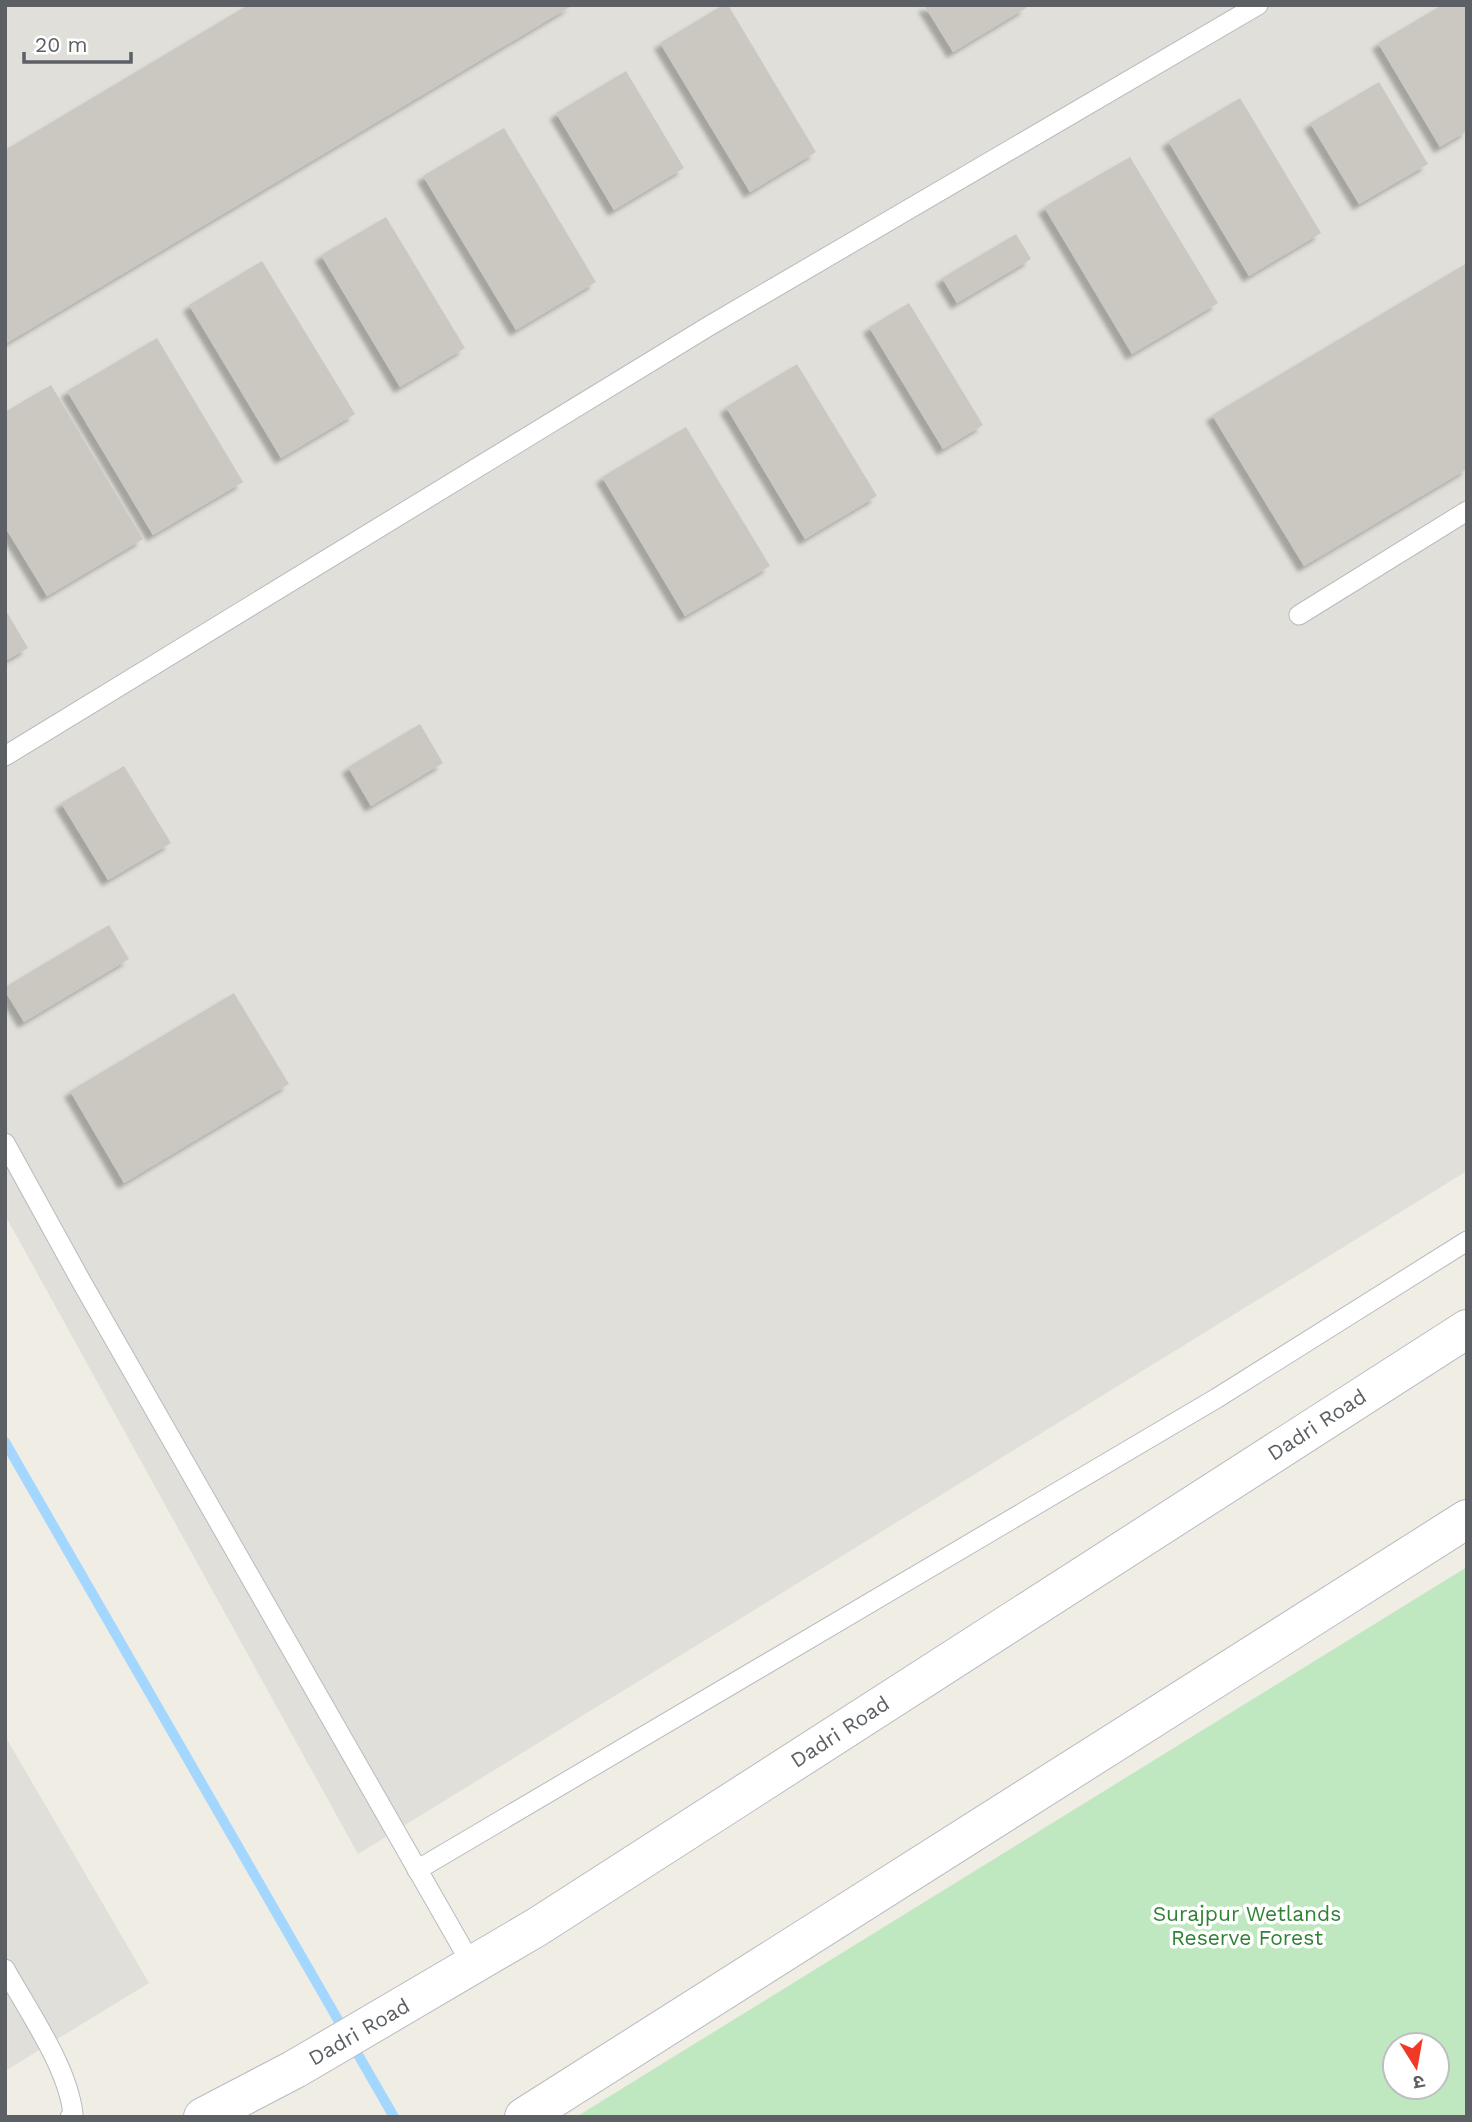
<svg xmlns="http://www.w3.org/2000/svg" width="1472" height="2122" viewBox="0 0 1472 2122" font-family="'Work Sans','Noto Sans Devanagari',sans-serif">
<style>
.industrial{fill:#e0dfd9}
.green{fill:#bfe8c0;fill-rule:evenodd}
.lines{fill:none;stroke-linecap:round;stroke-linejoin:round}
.stream{stroke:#a4d7ff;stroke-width:10}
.building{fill:#cac8c1;filter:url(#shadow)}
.service-casing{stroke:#b7babf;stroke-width:21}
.secondary-casing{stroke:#b8bbc1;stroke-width:40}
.service{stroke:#fff;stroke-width:19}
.secondary{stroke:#fff;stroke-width:38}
.labels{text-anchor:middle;stroke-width:7;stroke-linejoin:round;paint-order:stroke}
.street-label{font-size:21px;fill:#5c6065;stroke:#fff}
.park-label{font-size:21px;fill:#308234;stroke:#fff}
</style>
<defs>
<filter id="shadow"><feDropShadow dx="-6" dy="6" stdDeviation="2" flood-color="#0004"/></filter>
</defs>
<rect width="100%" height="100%" fill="#efede4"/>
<g class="industrial">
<path d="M 5,5 L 1467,5 L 1467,1171 L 358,1854 L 5,1215 Z"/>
<path d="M 5,1736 L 149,1983 L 5,2071 Z"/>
</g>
<path class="green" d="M 1467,1567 L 1467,2117 L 576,2117 ZM 1395,2045 L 1437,2045 L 1437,2087 L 1395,2087 Z"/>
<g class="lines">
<path class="stream" d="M 5,1442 L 394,2117"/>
</g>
<g class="building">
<path d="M 248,5 L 573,5 L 5,344 L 5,150 Z"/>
<path d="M 723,5 L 728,5 L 816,152 L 750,192 L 660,43 Z"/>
<path d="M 924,5 L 1025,5 L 1026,8 L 953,52 Z"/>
<path d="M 1442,5 L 1464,5 L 1467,9 L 1467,131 L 1440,147 L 1378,43 Z"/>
<path d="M 626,71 L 684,168 L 614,210 L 556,113 Z"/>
<path d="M 1379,82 L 1428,164 L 1359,204 L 1310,123 Z"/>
<path d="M 1240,98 L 1321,233 L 1249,276 L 1168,141 Z"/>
<path d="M 504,128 L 596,282 L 516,330 L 423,176 Z"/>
<path d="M 1130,157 L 1218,303 L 1132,354 L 1044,207 Z"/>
<path d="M 386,217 L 465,348 L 400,387 L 321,255 Z"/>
<path d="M 1016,234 L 1031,259 L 957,303 L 942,278 Z"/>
<path d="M 262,261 L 355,414 L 281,458 L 189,305 Z"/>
<path d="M 1467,263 L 1467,469 L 1304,566 L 1212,415 Z"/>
<path d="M 909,303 L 983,425 L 943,449 L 869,327 Z"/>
<path d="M 157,338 L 243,482 L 153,535 L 67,391 Z"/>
<path d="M 797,364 L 877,496 L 805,539 L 726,407 Z"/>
<path d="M 51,385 L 143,539 L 47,596 L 5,527 L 5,412 Z"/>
<path d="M 686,427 L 770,566 L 685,616 L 602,477 Z"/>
<path d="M 5,609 L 28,648 L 5,661 Z"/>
<path d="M 420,724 L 443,763 L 371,806 L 348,767 Z"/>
<path d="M 124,766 L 171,843 L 108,880 L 61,803 Z"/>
<path d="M 109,925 L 129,959 L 24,1022 L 5,991 L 5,987 Z"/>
<path d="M 234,993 L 289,1084 L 124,1183 L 70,1091 Z"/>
</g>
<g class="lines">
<g class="service-casing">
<g id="service">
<path d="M 1299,615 L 1467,511"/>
<path d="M 5,756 L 709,326 L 1258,5"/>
<path d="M 5,1143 L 81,1281 L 472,1965"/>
<path d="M 417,1870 L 1217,1398 L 1467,1241"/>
<path d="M 5,1969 C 28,2011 68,2067 73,2114 L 70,2117"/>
</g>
</g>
<g class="secondary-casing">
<g id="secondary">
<path d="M 203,2117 L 295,2069 L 537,1927 L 1467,1329"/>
<path d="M 524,2117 L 1467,1519"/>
</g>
</g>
<use href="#service" class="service"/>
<use href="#secondary" class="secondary"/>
</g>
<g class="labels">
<g class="street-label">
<text transform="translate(1317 1425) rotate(-33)" y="7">Dadri Road</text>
<text transform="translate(840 1732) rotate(-33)" y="7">Dadri Road</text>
<text transform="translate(359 2032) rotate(-30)" y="7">Dadri Road</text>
</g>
<g class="park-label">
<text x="1247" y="1921">Surajpur Wetlands<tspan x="1247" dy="24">Reserve Forest</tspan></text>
</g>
</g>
<rect width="1472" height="2122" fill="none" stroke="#5c6065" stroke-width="14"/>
<g transform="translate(1416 2066) rotate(169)"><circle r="33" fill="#ffffff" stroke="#bebfc1" stroke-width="2"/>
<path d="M0-5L12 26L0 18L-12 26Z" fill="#f23928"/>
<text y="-10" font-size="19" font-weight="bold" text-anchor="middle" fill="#5c6065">उ</text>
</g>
<path d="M24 52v10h107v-10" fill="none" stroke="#5c6065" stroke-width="3.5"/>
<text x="35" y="52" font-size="21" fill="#5c6065" stroke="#ffffff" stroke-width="5" paint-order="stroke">20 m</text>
</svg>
